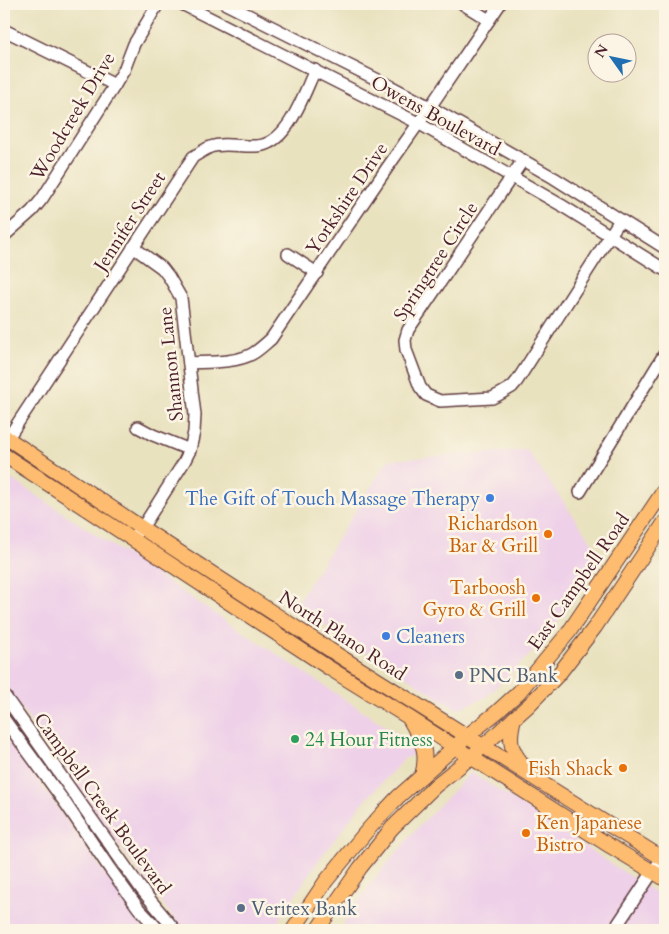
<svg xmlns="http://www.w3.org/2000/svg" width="669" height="934" viewBox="0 0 669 934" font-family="Cardo,serif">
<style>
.built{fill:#eed0e8}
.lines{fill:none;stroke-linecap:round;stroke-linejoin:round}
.minor-casing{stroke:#623c41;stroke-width:14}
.major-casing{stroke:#623c41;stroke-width:16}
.minor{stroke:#fff;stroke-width:11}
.major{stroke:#fdbc6f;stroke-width:14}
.shop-dot{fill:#3f7fe0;stroke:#fcf5e5;stroke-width:2}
.food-dot{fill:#e8710a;stroke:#fcf5e5;stroke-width:2}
.service-dot{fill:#5c6f8a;stroke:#fcf5e5;stroke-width:2}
.leisure-dot{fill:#2e9e5b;stroke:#fcf5e5;stroke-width:2}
.labels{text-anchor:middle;stroke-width:5;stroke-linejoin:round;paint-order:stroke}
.street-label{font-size:19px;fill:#4a1f2b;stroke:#fcf5e5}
.shop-label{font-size:19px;fill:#366cbe;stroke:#fcf5e5;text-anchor:end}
.food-label{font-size:19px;fill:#c56008;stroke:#fcf5e5;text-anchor:end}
.service-label{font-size:19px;fill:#4e5e75;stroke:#fcf5e5;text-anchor:start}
.leisure-label{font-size:19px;fill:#27864d;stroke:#fcf5e5;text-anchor:start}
</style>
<rect width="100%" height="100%" fill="#fcf5e5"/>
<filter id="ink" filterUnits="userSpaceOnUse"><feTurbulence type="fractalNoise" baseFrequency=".02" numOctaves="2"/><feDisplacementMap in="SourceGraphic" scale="10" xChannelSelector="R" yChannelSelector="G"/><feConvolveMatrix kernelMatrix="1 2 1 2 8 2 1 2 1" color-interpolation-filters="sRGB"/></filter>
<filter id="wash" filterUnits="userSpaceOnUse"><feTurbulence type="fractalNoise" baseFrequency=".0096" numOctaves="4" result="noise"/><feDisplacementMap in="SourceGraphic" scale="20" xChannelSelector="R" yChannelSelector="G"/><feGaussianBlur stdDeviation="1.12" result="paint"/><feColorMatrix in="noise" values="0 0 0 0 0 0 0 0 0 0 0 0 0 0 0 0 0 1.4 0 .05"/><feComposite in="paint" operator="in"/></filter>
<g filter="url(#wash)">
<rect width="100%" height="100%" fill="#e9e2bf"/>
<g class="built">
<path d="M 527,450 L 602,557 L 545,640 L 486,697 L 458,709 L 450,705 L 295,606 L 388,460 Z"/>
<path d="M 4,474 L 411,743 L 413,747 L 412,755 L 410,757 L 406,757 L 361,805 L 318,861 L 272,930 L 185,930 L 178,924 L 98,817 L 4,684 Z"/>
<path d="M 4,733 L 145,930 L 4,930 Z"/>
<path d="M 471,772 L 665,899 L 665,930 L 339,930 L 372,882 L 415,831 Z"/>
</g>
</g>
<g filter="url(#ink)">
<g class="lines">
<g class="minor-casing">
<g id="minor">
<path d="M 182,4 L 418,123 L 561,205 L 665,270"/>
<path d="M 226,4 L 386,84 L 430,107 L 554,178 L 665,248"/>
<path d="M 463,4 L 489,20"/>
<path d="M 4,30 L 115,85"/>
<path d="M 523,160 L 408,330 L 405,340 L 406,350 L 420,387 L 426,395 L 440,401 L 492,398 L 500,394 L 512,387 L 517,381 L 620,220"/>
<path d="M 4,236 L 32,211 L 42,199 L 115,85 L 124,70 L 134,44 L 158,4"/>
<path d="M 133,247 L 162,268 L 169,277 L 181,298 L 195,415 L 194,432 L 190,450 L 184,462 L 142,528 L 137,532"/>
<path d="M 288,254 L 317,273"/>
<path d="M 189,363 C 208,362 236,363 252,354 C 259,350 265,344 271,339 L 387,168 L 430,107 L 500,4"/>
<path d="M 138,427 L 153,435 L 190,450"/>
<path d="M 4,444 L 193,157 C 198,154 204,150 210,147 C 224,142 241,147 256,146 C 288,145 303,95 315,70"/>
<path d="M 580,492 L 665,353"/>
<path d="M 4,695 L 142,890 L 175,930"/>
<path d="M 4,719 L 66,804 L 110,869 L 139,909 L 159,930"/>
<path d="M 614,930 L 662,858"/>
</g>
</g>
<g class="major-casing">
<g id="major">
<path d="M 4,436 L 142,528 L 341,657 L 665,860"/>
<path d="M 4,455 L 329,668 L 408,717 L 610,846 L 665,879"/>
<path d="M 409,718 C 421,741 429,749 422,776"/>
<path d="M 514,718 C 508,742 510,751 527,769"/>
<path d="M 293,930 L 326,881 L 366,832 L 382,814 L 398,797 L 467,736 L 497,712 L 519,692 L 569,632 L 665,489"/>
<path d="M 317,930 L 360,868 L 392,828 L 435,786 L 471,757 L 529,705 L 558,675 L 595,627 L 665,522"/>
</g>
</g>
<use href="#minor" class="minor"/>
<use href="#major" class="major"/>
</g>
</g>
<g class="shop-dot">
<circle cx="490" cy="498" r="5"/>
<circle cx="386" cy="636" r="5"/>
</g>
<g class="food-dot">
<circle cx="548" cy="534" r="5"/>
<circle cx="536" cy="598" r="5"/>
<circle cx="623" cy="768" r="5"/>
<circle cx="526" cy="833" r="5"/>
</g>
<g class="service-dot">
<circle cx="459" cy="675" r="5"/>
<circle cx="241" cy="908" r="5"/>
</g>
<circle class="leisure-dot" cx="295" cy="739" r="5"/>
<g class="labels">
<g class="street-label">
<text transform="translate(436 115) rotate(29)" y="7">Owens Boulevard</text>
<text transform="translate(72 116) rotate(-59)" y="7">Woodcreek Drive</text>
<text transform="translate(346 198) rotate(-56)" y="7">Yorkshire Drive</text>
<text transform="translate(129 221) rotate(-57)" y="7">Jennifer Street</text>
<text transform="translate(435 261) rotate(-57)" y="7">Springtree Circle</text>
<text transform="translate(170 364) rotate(-96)" y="7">Shannon Lane</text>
<text transform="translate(578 581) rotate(-55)" y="7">East Campbell Road</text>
<text transform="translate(343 635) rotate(33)" y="7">North Plano Road</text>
<text transform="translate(103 803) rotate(54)" y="7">Campbell Creek Boulevard</text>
</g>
<g class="shop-label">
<text x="480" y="505">The Gift of Touch Massage Therapy</text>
<text x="396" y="643" text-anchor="start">Cleaners</text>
</g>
<g class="food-label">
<text x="538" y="530">Richardson<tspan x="538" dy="22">Bar &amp; Grill</tspan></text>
<text x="526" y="594">Tarboosh<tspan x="526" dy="22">Gyro &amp; Grill</tspan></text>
<text x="613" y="775">Fish Shack</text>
<text x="536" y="829" text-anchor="start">Ken Japanese<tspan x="536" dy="22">Bistro</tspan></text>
</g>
<g class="service-label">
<text x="469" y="682">PNC Bank</text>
<text x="251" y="915">Veritex Bank</text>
</g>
<g class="leisure-label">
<text x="305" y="746">24 Hour Fitness</text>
</g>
</g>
<rect width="669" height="934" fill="none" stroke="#fcf5e5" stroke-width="20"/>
<g transform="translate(612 58) rotate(303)"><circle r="24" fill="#fcf5e5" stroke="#b59f9b"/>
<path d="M0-4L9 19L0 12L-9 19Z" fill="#1f6fb2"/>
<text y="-8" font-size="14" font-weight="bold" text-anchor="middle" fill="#4a1f2b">N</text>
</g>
</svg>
